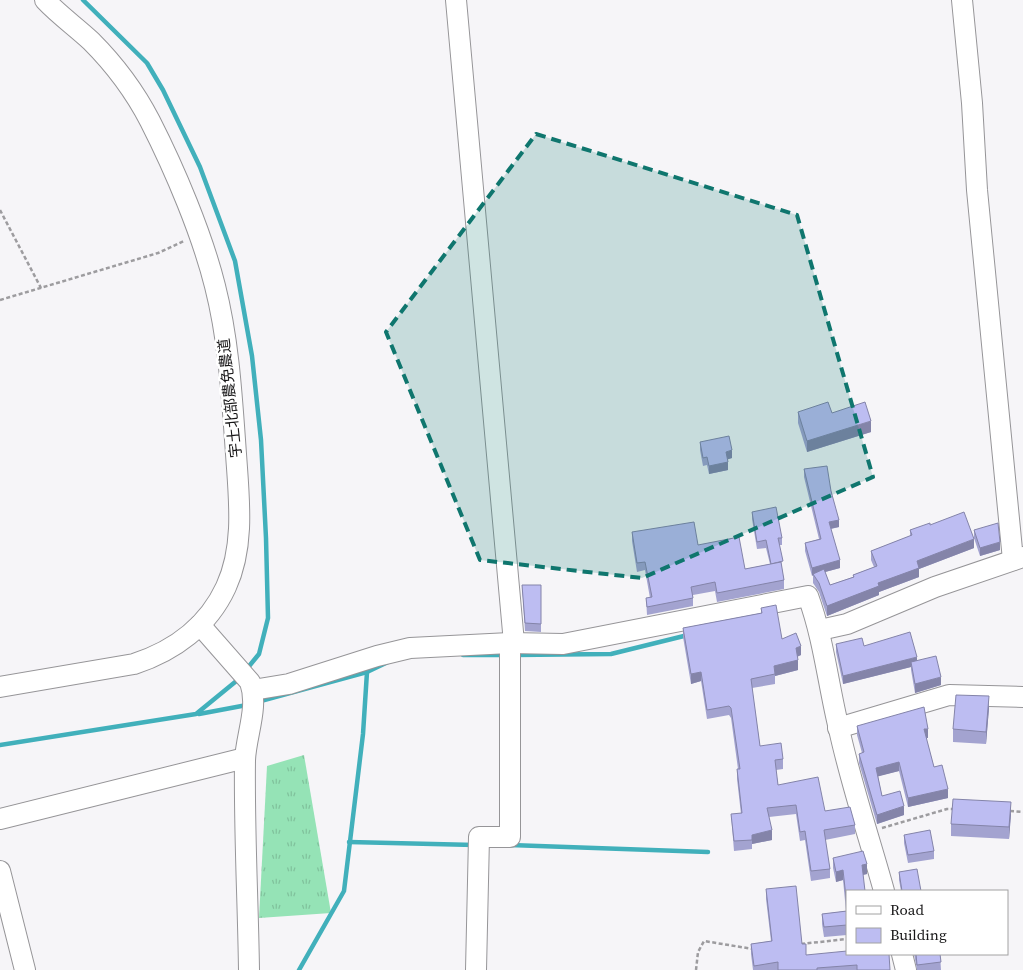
<svg xmlns="http://www.w3.org/2000/svg" width="1023" height="970" viewBox="0 0 1023 970" font-family="'Source Serif 4','Noto Sans JP',serif">
<style>
.grass{fill:url(#grass-tufts)}
.lines{fill:none;stroke-linecap:round;stroke-linejoin:round}
.stream{stroke:#41b0bb;stroke-width:4.5}
.minor-casing{stroke:#969598;stroke-width:22}
.path{stroke:#9d9c9f;stroke-width:2.5;stroke-dasharray:4 2.5;stroke-linecap:butt}
.minor{stroke:#fff;stroke-width:20}
.wall{fill:#a3a3d0}
.shaded-wall{fill:#8484a9}
.building{fill:#bdbdf2;stroke:#8484a9}
.marked{fill:#0f766e;fill-opacity:0.2;stroke:#0f766e;stroke-width:4;stroke-dasharray:10 6;stroke-linejoin:round}
.labels{text-anchor:middle;stroke-width:5;stroke-linejoin:round;paint-order:stroke}
.street-label{font-size:15px;fill:#171617;stroke:#fff}
</style>
<defs>
<pattern id="grass-tufts" width="24" height="20" patternUnits="userSpaceOnUse" patternTransform="scale(1.25)"><rect width="24" height="20" fill="#95e3b6"/><path d="M3 7l-1-3M5 7V3M7 7l1-3M15 17l-1-3M17 17v-4M19 17l1-3" fill="none" stroke="#80c29c"/></pattern>
</defs>
<rect width="100%" height="100%" fill="#f6f5f8"/>
<path class="grass" d="M 304,755 L 331,913 L 259,918 L 267,766 Z"/>
<g class="lines">
<g class="stream">
<path d="M 83,0 L 147,63 L 163,90 L 200,167 L 235,261 L 252,356 L 261,440 L 266,538 L 268,618 L 259,654 L 246,670"/>
<path d="M 463,655 L 505,655"/>
<path d="M 515,655 L 611,654 L 688,635"/>
<path d="M 257,702 L 367,672 L 388,662"/>
<path d="M 199,714 L 247,705"/>
<path d="M 0,745 L 196,714 L 240,678"/>
<path d="M 349,842 L 475,845"/>
<path d="M 510,845 L 708,852"/>
<path d="M 299,970 L 344,891 L 363,734 L 367,672"/>
</g>
<g class="minor-casing">
<g id="minor">
<path d="M 456,0 L 514,643"/>
<path d="M 962,0 L 972,103 L 977,190 L 1013,560"/>
<path d="M 200,625 L 250,682 C 259,707 246,735 245,760 C 244,830 248,900 249,970"/>
<path d="M 820,630 L 847,624 L 935,587 L 1023,557"/>
<path d="M 0,687 L 134,664 C 174,651 208,626 226,587 C 245,546 239,498 236,454 C 232,398 229,341 215,286 C 202,234 175,170 150,121 C 135,92 114,64 91,41 C 76,27 59,15 45,0"/>
<path d="M 253,690 L 289,684 L 377,656 L 410,648 L 510,643 L 563,644 L 808,596 C 824,640 828,684 839,729 C 851,784 869,837 884,891"/>
<path d="M 838,728 L 949,695 L 1023,697"/>
<path d="M 0,819 L 245,758"/>
<path d="M 0,871 L 25,970"/>
<path d="M 902,954 L 906,970"/>
<path d="M 476,970 L 479,837 L 510,837 L 510,643"/>
</g>
</g>
<g class="path">
<path d="M 0,210 L 41,288"/>
<path d="M 0,300 L 158,253 L 184,241"/>
<path d="M 1010,811 L 1023,812"/>
<path d="M 882,828 L 947,809 L 954,809"/>
<path d="M 801,944 L 847,939"/>
<path d="M 696,970 L 698,952 L 704,941 L 753,949"/>
</g>
<use href="#minor" class="minor"/>
</g>
<g class="wall">
<path d="M 798,412 L 832,413 L 871,432 L 807,452 L 798,423 Z"/>
<path d="M 700,442 L 732,458 L 727,459 L 728,470 L 709,474 L 707,465 L 703,466 L 700,450 Z"/>
<path d="M 804,469 L 831,491 L 839,527 L 831,529 L 840,568 L 825,572 L 830,585 L 853,577 L 853,575 L 874,567 L 871,560 L 871,551 L 910,536 L 910,530 L 930,525 L 974,548 L 919,569 L 919,577 L 879,592 L 879,595 L 827,616 L 819,592 L 813,583 L 813,575 L 812,576 L 805,551 L 805,543 L 819,539 L 804,477 Z"/>
<path d="M 752,512 L 782,538 L 782,545 L 779,545 L 782,569 L 784,580 L 784,589 L 717,602 L 715,591 L 693,595 L 693,606 L 647,615 L 646,598 L 650,598 L 645,570 L 637,572 L 632,541 L 632,532 L 698,545 L 745,569 L 770,564 L 766,548 L 757,549 L 752,519 Z"/>
<path d="M 974,530 L 1000,550 L 980,556 L 974,538 Z"/>
<path d="M 522,585 L 541,585 L 541,632 L 525,631 Z"/>
<path d="M 761,608 L 782,639 L 801,655 L 797,657 L 798,670 L 775,676 L 775,684 L 752,688 L 760,746 L 783,759 L 783,769 L 776,770 L 778,785 L 825,811 L 855,825 L 855,834 L 825,840 L 830,869 L 830,878 L 811,881 L 805,840 L 800,841 L 796,814 L 769,817 L 772,840 L 752,844 L 752,849 L 734,851 L 731,814 L 741,814 L 737,779 L 737,769 L 738,769 L 731,718 L 729,715 L 707,719 L 701,681 L 691,684 L 683,637 L 683,628 L 761,613 Z"/>
<path d="M 836,644 L 864,646 L 917,661 L 941,685 L 915,693 L 911,670 L 911,667 L 843,684 L 836,652 Z"/>
<path d="M 989,708 L 986,744 L 953,742 L 953,729 Z"/>
<path d="M 857,726 L 928,738 L 926,738 L 934,767 L 948,798 L 908,807 L 899,771 L 878,776 L 882,796 L 904,815 L 877,824 L 859,763 L 859,754 L 862,753 L 857,735 Z"/>
<path d="M 1011,814 L 1009,839 L 951,836 L 951,824 Z"/>
<path d="M 904,835 L 934,851 L 934,859 L 908,863 L 904,843 Z"/>
<path d="M 833,858 L 867,874 L 863,875 L 847,891 L 847,935 L 824,937 L 822,924 L 822,914 L 846,911 L 843,880 L 836,882 L 833,868 Z"/>
<path d="M 899,872 L 921,891 L 901,891 L 899,880 Z"/>
<path d="M 766,889 L 802,944 L 806,955 L 890,970 L 753,970 L 751,954 L 751,944 L 771,941 L 766,899 Z"/>
<path d="M 914,954 L 940,954 L 941,970 L 917,970 Z"/>
</g>
<g class="shaded-wall">
<path d="M 871,421 L 871,432 L 807,452 L 807,441 Z"/>
<path d="M 732,450 L 732,458 L 726,460 L 726,452 Z"/>
<path d="M 728,462 L 728,470 L 709,474 L 709,466 Z"/>
<path d="M 839,520 L 839,527 L 829,529 L 829,522 Z"/>
<path d="M 974,539 L 974,548 L 919,569 L 919,577 L 879,592 L 879,595 L 827,616 L 827,606 L 878,583 L 917,561 Z"/>
<path d="M 1000,542 L 1000,550 L 980,556 L 980,548 Z"/>
<path d="M 840,560 L 840,568 L 814,575 L 813,574 L 813,575 L 812,576 L 812,568 Z"/>
<path d="M 801,646 L 801,655 L 796,657 L 796,648 Z"/>
<path d="M 917,657 L 917,665 L 911,662 L 911,667 L 843,684 L 843,676 Z"/>
<path d="M 798,660 L 798,670 L 775,676 L 774,666 Z"/>
<path d="M 701,672 L 701,681 L 691,684 L 691,674 Z"/>
<path d="M 941,677 L 941,685 L 915,693 L 915,684 Z"/>
<path d="M 989,696 L 989,708 L 986,744 L 986,732 Z"/>
<rect x="924" y="729" width="4" height="9"/>
<path d="M 899,762 L 899,771 L 876,777 L 876,768 Z"/>
<path d="M 948,789 L 948,798 L 908,807 L 908,798 Z"/>
<path d="M 1011,802 L 1011,814 L 1009,839 L 1009,827 Z"/>
<path d="M 904,806 L 904,815 L 877,824 L 877,815 Z"/>
<path d="M 772,830 L 772,840 L 752,844 L 752,835 Z"/>
<path d="M 867,864 L 867,874 L 862,875 L 862,865 Z"/>
<path d="M 843,870 L 843,880 L 836,882 L 836,872 Z"/>
</g>
<g class="building">
<path d="M 828,402 L 832,413 L 865,402 L 871,421 L 807,441 L 798,412 Z"/>
<path d="M 729,436 L 732,450 L 726,452 L 728,462 L 709,466 L 707,457 L 703,458 L 700,442 Z"/>
<path d="M 827,466 L 831,491 L 839,520 L 829,522 L 840,560 L 812,568 L 805,543 L 821,539 L 804,469 Z"/>
<path d="M 776,507 L 782,538 L 778,538 L 783,561 L 771,564 L 766,540 L 757,542 L 752,512 Z"/>
<path d="M 964,512 L 974,539 L 917,561 L 919,568 L 878,583 L 879,586 L 827,606 L 819,583 L 813,574 L 824,569 L 830,585 L 854,577 L 853,575 L 877,566 L 871,551 L 912,535 L 910,530 L 930,523 L 930,525 Z"/>
<path d="M 694,522 L 698,545 L 739,537 L 745,569 L 781,562 L 784,580 L 717,593 L 715,582 L 691,587 L 693,598 L 647,607 L 646,598 L 652,597 L 645,562 L 637,563 L 632,532 Z"/>
<path d="M 998,523 L 1000,542 L 980,548 L 974,530 Z"/>
<path d="M 522,585 L 541,585 L 541,624 L 525,623 Z"/>
<path d="M 776,605 L 782,639 L 796,633 L 801,646 L 796,648 L 798,660 L 774,666 L 775,674 L 751,679 L 760,746 L 781,743 L 783,759 L 775,760 L 778,785 L 818,777 L 825,811 L 850,807 L 855,825 L 824,830 L 830,869 L 811,871 L 805,831 L 800,832 L 796,805 L 767,808 L 772,830 L 752,835 L 752,840 L 734,841 L 731,814 L 742,813 L 737,769 L 740,769 L 731,708 L 729,706 L 707,710 L 701,672 L 691,674 L 683,628 L 762,613 L 761,608 Z"/>
<path d="M 910,632 L 917,657 L 843,676 L 836,644 L 862,638 L 864,646 Z"/>
<path d="M 936,656 L 941,677 L 915,684 L 911,662 Z"/>
<path d="M 956,695 L 989,696 L 986,732 L 953,729 Z"/>
<path d="M 924,707 L 928,729 L 924,729 L 934,767 L 942,765 L 948,789 L 908,798 L 899,762 L 876,768 L 882,796 L 900,791 L 904,806 L 877,815 L 859,754 L 864,752 L 857,726 Z"/>
<path d="M 953,799 L 1011,802 L 1009,827 L 951,824 Z"/>
<path d="M 930,830 L 934,851 L 908,855 L 904,835 Z"/>
<path d="M 863,851 L 867,864 L 862,865 L 865,891 L 847,891 L 847,906 L 843,870 L 836,872 L 833,858 Z"/>
<path d="M 917,869 L 921,891 L 902,891 L 899,872 Z"/>
<path d="M 796,886 L 802,944 L 806,944 L 806,955 L 847,951 L 847,954 L 889,954 L 890,970 L 857,970 L 857,965 L 817,968 L 817,970 L 778,970 L 778,962 L 754,966 L 751,944 L 772,941 L 766,889 Z"/>
<path d="M 847,911 L 847,925 L 824,927 L 822,914 Z"/>
<path d="M 916,954 L 940,954 L 941,962 L 917,965 Z"/>
</g>
<path class="marked" d="M 536,134 L 797,215 L 873,477 L 642,578 L 480,560 L 386,332 Z"/>
<g class="labels">
<g class="street-label">
<text transform="translate(230 398) rotate(-96)" y="5">宇土北部農免農道</text>
</g>
</g>
<rect x="846" y="890" width="162" height="65" fill="#ffffff" stroke="#a2a2a2"/>
<rect x="856" y="906" width="25" height="8" fill="#ffffff" stroke="#a2a2a2"/>
<text x="890" y="915" font-size="15" fill="#171617">Road</text>
<rect x="856" y="928" width="25" height="15" fill="#bdbdf2" stroke="#a2a2a2"/>
<text x="890" y="940" font-size="15" fill="#171617">Building</text>
</svg>
